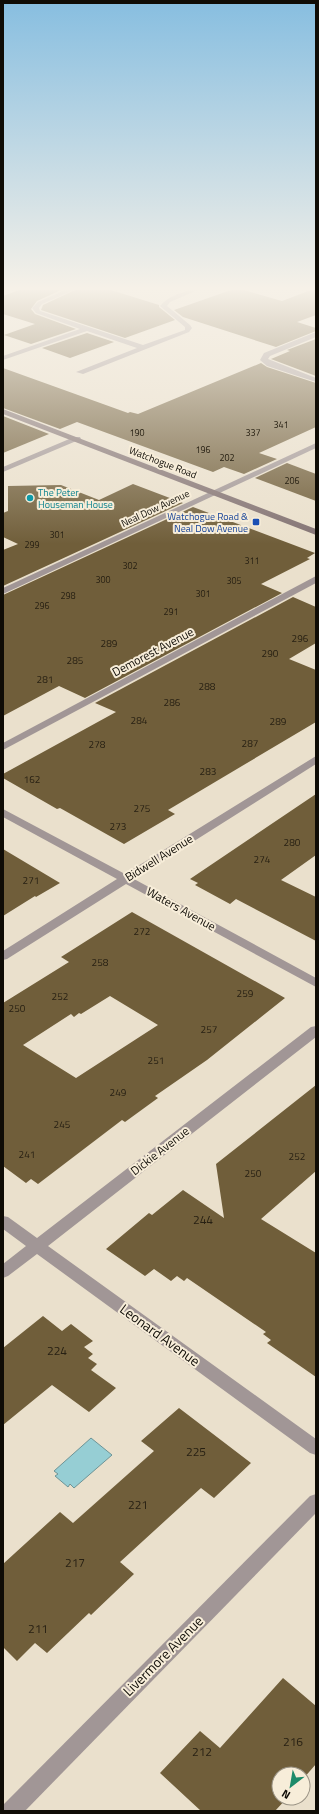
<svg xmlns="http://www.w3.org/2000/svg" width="319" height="1814" viewBox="0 0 319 1814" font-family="'Titillium Web',sans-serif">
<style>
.water{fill:#96ced4;stroke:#6e9496}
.building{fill:#705e3a;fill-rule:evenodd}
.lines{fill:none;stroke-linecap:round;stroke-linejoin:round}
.street{fill:#a19696;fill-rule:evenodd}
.secondary{fill:#827272;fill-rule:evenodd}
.culture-dot{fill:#0f9aa8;stroke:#f7edd9;stroke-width:1.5}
.transit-dot{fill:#1a4fb4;stroke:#f7edd9;stroke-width:1.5}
.labels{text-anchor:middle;stroke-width:4;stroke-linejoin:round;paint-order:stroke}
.far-number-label{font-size:9px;fill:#272013}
.far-street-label{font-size:10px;fill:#0f0c06;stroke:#f7edd9}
.far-culture-label{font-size:10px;fill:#0d838f;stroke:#f7edd9;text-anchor:start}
.far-transit-label{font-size:10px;fill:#164399;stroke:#f7edd9;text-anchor:end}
.number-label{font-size:10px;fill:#272013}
.street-label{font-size:12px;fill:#0f0c06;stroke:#f7edd9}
.near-number-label{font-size:12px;fill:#272013}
.near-street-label{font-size:14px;fill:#0f0c06;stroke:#f7edd9}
</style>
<rect width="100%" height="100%" fill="#eae0cc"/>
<path class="water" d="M 91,1438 L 112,1455 L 74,1488 L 70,1484 L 68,1487 L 55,1476 L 58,1474 L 54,1471 Z"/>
<g class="building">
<path d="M 19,290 L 61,290 L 37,301 L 31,309 L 35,314 L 76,329 L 31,344 L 4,335 L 35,324 L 3,314 L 3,296 Z"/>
<path d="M 75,290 L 111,290 L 159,305 L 159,307 L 175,320 L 125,338 L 41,310 L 43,305 Z"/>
<path d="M 231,290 L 244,290 L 282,301 L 311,290 L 316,290 L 316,315 L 297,322 L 316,328 L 316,331 L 276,347 L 183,317 L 174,310 Z"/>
<path d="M 87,333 L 114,342 L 70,358 L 42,348 Z"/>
<path d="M 316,339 L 316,376 L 271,359 L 290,351 L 287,350 Z"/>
<path d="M 261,363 L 267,367 L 316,383 L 316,427 L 259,453 L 277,459 L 244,474 L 224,467 L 213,472 L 77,422 L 60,429 L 3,408 L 3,368 L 128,413 L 130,412 L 138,414 Z"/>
<path d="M 3,416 L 49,434 L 3,453 Z"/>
<path d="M 287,463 L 316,474 L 316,501 L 255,478 Z"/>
<path d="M 133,484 L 183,503 L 3,586 L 3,550 L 18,544 L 3,537 L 3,513 L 8,511 L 8,486 L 61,485 L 99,500 Z"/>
<path d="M 193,507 L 315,553 L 307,558 L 310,559 L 261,584 L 282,593 L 85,698 L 59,686 L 3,716 L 3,595 Z"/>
<path d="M 293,597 L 316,607 L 316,643 L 289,659 L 316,670 L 316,722 L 168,810 L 175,814 L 124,844 L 60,808 L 57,809 L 3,778 L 3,774 L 116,712 L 95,703 Z"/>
<path d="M 316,794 L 316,855 L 281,880 L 316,897 L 316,941 L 236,899 L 230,904 L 195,885 L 198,883 L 190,879 Z"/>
<path d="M 3,849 L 60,883 L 36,897 L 35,896 L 3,916 Z"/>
<path d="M 132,912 L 285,998 L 207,1060 L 155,1096 L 158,1098 L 125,1122 L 122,1120 L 38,1184 L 31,1179 L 26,1183 L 3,1166 L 3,1003 L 69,962 L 61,957 ZM 110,996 L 158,1025 L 76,1078 L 23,1045 L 71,1014 L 74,1017 L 79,1013 L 81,1014 Z"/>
<path d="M 316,1085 L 316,1171 L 261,1219 L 316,1253 L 316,1377 L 267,1343 L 271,1340 L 263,1334 L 266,1332 L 187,1278 L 184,1281 L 177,1276 L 171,1281 L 154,1269 L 145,1276 L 106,1249 L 149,1213 L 152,1215 L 183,1190 L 224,1218 L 216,1164 Z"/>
<path d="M 43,1316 L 62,1331 L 71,1324 L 93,1341 L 84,1347 L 93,1354 L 88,1358 L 97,1364 L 91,1370 L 116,1388 L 89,1412 L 52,1385 L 3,1425 L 3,1348 Z"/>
<path d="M 179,1408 L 251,1463 L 214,1498 L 201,1488 L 120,1562 L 134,1574 L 91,1615 L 89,1613 L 47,1653 L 35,1643 L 17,1661 L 3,1647 L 3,1564 L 60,1512 L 73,1523 L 154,1451 L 141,1441 Z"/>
<path d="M 283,1678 L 316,1706 L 316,1764 L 303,1779 L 303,1774 L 279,1774 L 279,1798 L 287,1798 L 275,1811 L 201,1811 L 160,1773 L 200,1731 L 220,1748 Z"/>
</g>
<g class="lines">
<g class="street">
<path d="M 65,290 L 74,290 L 42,304 L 39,308 L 40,311 L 143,345 L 185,330 L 185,327 L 160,306 C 168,296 185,290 198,290 L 170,302 L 167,306 L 190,325 L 192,328 L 189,332 L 83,374 L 76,372 L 137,348 L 87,331 L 3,360 L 3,356 L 80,329 L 36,313 L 32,308 L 38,302 Z"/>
<path d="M 316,332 L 316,337 L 270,356 L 268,359 L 316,378 L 316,382 L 267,366 L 260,360 L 264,353 Z"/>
<path d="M 74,437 L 80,437 L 81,439 L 3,472 L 3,467 Z"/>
<path d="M 316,443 L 316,448 L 3,594 L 3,588 Z"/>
<path d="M 316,576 L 316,583 L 3,750 L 3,743 Z"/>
<path d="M 316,756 L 316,764 L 134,879 L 316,978 L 316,987 L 126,884 L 7,959 L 3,960 L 3,951 L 117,879 L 3,817 L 3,809 L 125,874 Z"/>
<path d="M 316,1026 L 316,1037 L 48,1246 L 316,1439 L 316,1455 L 310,1453 L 37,1254 L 8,1276 L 3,1278 L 3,1264 L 26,1246 L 3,1229 L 3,1216 L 8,1217 L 37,1238 L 311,1027 Z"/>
<path d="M 316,1494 L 316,1513 L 25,1811 L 3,1811 L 4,1804 L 310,1496 Z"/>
</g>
<path class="secondary" d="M 3,409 L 316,529 L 316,535 L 3,414 Z"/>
</g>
<linearGradient id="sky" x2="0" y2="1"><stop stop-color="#87bee0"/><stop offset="0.53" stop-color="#f6f1e8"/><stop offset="1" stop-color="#f6f1e8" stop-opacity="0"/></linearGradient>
<rect width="319" height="544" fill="url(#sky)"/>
<circle class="culture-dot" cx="30" cy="498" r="4"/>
<rect class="transit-dot" x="252" y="518" width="8" height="8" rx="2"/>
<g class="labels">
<g class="far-number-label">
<text x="281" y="428">341</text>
<text x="137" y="436">190</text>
<text x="253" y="436">337</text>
<text x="203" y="453">196</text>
<text x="227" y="461">202</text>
<text x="292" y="484">206</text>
<text x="57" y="538">301</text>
<text x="32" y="548">299</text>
<text x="252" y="564">311</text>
<text x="130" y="569">302</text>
<text x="103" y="583">300</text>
<text x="234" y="584">305</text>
<text x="203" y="597">301</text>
<text x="68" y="599">298</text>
<text x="42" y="609">296</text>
<text x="171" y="615">291</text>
</g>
<g class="far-street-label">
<text transform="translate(163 462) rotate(21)" y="4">Watchogue Road</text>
<text transform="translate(155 508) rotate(-25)" y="4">Neal Dow Avenue</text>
</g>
<g class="far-culture-label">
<text x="38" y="496">The Peter<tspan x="38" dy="12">Houseman House</tspan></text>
</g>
<g class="far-transit-label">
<text x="248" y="520">Watchogue Road &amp;<tspan x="248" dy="12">Neal Dow Avenue</tspan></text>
</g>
<g class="number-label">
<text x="300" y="642">296</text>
<text x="109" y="647">289</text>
<text x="270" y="657">290</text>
<text x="75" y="664">285</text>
<text x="45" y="683">281</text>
<text x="207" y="690">288</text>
<text x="172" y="706">286</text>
<text x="139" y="724">284</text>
<text x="278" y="725">289</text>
<text x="250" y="747">287</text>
<text x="97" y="748">278</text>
<text x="208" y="775">283</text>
<text x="32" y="783">162</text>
<text x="142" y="812">275</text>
<text x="118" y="830">273</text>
<text x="292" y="846">280</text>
<text x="262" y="863">274</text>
<text x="31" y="884">271</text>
<text x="142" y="935">272</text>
<text x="100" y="966">258</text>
<text x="245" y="997">259</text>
<text x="60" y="1000">252</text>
<text x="17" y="1012">250</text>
<text x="209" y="1033">257</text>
<text x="156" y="1064">251</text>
<text x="118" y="1096">249</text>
<text x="62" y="1128">245</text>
<text x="27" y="1158">241</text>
<text x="297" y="1160">252</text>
<text x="253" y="1177">250</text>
</g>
<g class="street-label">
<text transform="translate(153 652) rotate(-28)" y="4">Demorest Avenue</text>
<text transform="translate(159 858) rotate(-32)" y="4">Bidwell Avenue</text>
<text transform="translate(181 909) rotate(29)" y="4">Waters Avenue</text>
<text transform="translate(160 1151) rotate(-38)" y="4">Dickie Avenue</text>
</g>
<g class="near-number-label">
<text x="203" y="1224">244</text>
<text x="57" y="1355">224</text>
<text x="196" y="1456">225</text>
<text x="138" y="1509">221</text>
<text x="75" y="1567">217</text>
<text x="38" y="1633">211</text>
<text x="293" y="1746">216</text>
<text x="202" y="1756">212</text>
</g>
<g class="near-street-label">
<text transform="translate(160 1335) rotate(36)" y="5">Leonard Avenue</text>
<text transform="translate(163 1656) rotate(-45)" y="5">Livermore Avenue</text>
</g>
</g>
<rect width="319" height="1814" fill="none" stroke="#0f0c06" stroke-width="8"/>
<g transform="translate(291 1786) rotate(211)"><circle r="19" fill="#f7edd9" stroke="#9a9385"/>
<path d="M0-3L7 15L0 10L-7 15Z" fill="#1d8b6a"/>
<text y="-6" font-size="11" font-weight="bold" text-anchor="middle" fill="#0f0c06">N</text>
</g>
</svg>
